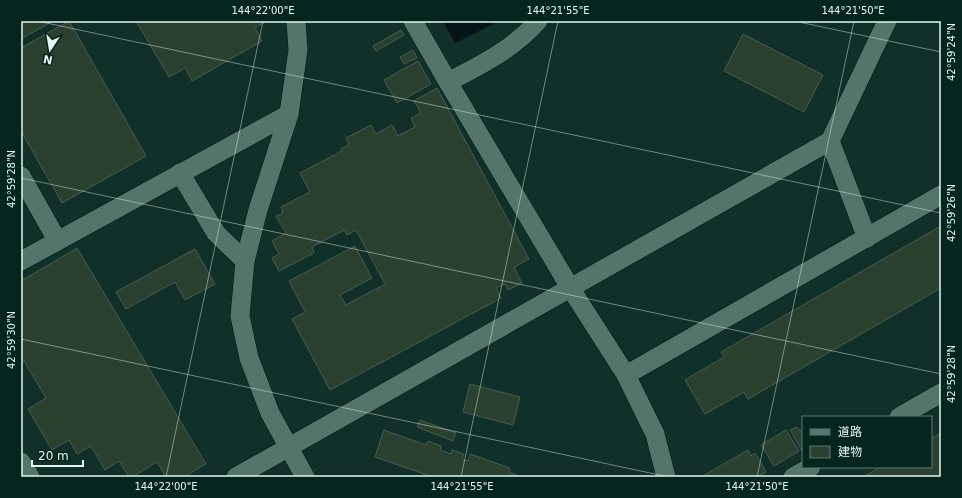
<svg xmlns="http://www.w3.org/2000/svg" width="962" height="498" viewBox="0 0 962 498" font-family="'DejaVu Sans','Noto Sans JP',sans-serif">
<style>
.water{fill:#061318}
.building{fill:#2b4130;stroke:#475e4c}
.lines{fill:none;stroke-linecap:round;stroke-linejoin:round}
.minor-casing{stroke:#011712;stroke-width:20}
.minor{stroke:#54756c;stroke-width:19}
.ticks{fill:none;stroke:#e4f6f0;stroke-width:1;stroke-opacity:0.45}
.neatline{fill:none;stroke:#e4f6f0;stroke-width:1.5}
.ticks-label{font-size:10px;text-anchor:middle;fill:#e4f6f0}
</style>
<rect width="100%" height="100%" fill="#103029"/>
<path class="water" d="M 443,21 L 499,21 L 455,43 Z"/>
<g class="building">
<path d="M 21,21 L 53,21 L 21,39 Z"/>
<path d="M 69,21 L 146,156 L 62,203 L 21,131 L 21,48 Z"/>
<path d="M 136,21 L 267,21 L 255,28 L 262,41 L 192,81 L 185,68 L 169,77 Z"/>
<path d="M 401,30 L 404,35 L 376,51 L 373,46 Z"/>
<path d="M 743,34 L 823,75 L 804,112 L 724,71 Z"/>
<path d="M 413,50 L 417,58 L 404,64 L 400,57 Z"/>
<path d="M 418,61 L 431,84 L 397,103 L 384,80 Z"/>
<path d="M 437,88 L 529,259 L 514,267 L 522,283 L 508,290 L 505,284 L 496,288 L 501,298 L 330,390 L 292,319 L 305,312 L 289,281 L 355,246 L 372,278 L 340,295 L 346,305 L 385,284 L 356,230 L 347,235 L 344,230 L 312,247 L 314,253 L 279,271 L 272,258 L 279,254 L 272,241 L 286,233 L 276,216 L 283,213 L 281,207 L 310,192 L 300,173 L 342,151 L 341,149 L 349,145 L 346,138 L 371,125 L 376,134 L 392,125 L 398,136 L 415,127 L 411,118 L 421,113 L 414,101 Z"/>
<path d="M 941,226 L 941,288 L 748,399 L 744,392 L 705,414 L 685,380 L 724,357 L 721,352 Z"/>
<path d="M 77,248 L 206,464 L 184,477 L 166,477 L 157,462 L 132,477 L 129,477 L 119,461 L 105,470 L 91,446 L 77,454 L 69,440 L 52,450 L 28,409 L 46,398 L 21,356 L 21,281 Z"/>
<path d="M 195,249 L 215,284 L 185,300 L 175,282 L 126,309 L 116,292 Z"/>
<path d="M 470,384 L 520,397 L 513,425 L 463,412 Z"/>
<path d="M 420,420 L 456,433 L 453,441 L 417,427 Z"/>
<path d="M 797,427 L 800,431 L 803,429 L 802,451 L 790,430 Z"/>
<path d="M 384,430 L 426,445 L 428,441 L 441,446 L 440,450 L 451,454 L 452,450 L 464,454 L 462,459 L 468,461 L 470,454 L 510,468 L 509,472 L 520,477 L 433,477 L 375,457 Z"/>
<path d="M 786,430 L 799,451 L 774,466 L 761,445 Z"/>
<path d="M 941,433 L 941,477 L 863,477 L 881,467 L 931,467 L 931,439 Z"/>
<path d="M 748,450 L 751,456 L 755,453 L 766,472 L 757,477 L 701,477 Z"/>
</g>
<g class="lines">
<g class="minor-casing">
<g id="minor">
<path d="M 296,21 L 298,50 L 289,114 L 258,210 L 245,261 L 240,316 L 249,358 L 270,413 L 305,477"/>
<path d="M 413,21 L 448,82"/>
<path d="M 538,21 C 513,49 481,65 448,82 L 571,289 L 626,375 L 655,434 L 666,477"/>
<path d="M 830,141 L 867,238"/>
<path d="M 180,173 L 216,233 L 245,261"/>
<path d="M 21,176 L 57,240"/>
<path d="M 21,261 L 289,114"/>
<path d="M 626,375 L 941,195"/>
<path d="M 899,417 L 941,393"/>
<path d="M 21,462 L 30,477"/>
<path d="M 236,477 L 830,141 L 887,21"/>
<path d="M 793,477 L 811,467"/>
</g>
</g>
<use href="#minor" class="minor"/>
</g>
<path class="ticks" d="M 37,21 L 941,213M 794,21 L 941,52M 21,178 L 941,374M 21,339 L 669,477M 166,477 L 263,21M 461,477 L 558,21M 757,477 L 854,21"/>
<rect width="962" height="498" fill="none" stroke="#05261f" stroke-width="44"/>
<rect x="802" y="416" width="130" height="52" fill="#05261f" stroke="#5e7973"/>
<rect x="810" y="429" width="20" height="6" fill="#54756c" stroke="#5e7973"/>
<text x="838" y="436" font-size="12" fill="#e4f6f0">道路</text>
<rect x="810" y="446" width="20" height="12" fill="#2b4130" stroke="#5e7973"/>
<text x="838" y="456" font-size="12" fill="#e4f6f0">建物</text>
<g transform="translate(50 50) rotate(192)" stroke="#05261f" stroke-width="3" paint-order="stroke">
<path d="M0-3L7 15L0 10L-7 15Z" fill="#e4f6f0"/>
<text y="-6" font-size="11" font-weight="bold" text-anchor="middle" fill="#e4f6f0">N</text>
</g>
<path d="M32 460v6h51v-6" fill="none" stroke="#e4f6f0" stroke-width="2"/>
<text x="38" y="460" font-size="12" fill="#e4f6f0" stroke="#05261f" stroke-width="3" paint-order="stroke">20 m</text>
<rect x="22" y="22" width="918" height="454" class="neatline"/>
<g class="ticks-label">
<text x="263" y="14">144°22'00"E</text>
<text x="558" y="14">144°21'55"E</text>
<text x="853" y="14">144°21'50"E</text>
<text transform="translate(951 52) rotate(-90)" y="4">42°59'24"N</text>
<text transform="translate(11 179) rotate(-90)" y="4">42°59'28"N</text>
<text transform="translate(951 213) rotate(-90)" y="4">42°59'26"N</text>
<text transform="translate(11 340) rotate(-90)" y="4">42°59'30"N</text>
<text transform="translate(951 374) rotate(-90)" y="4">42°59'28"N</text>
<text x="166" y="490">144°22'00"E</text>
<text x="462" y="490">144°21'55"E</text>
<text x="757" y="490">144°21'50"E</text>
</g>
</svg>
